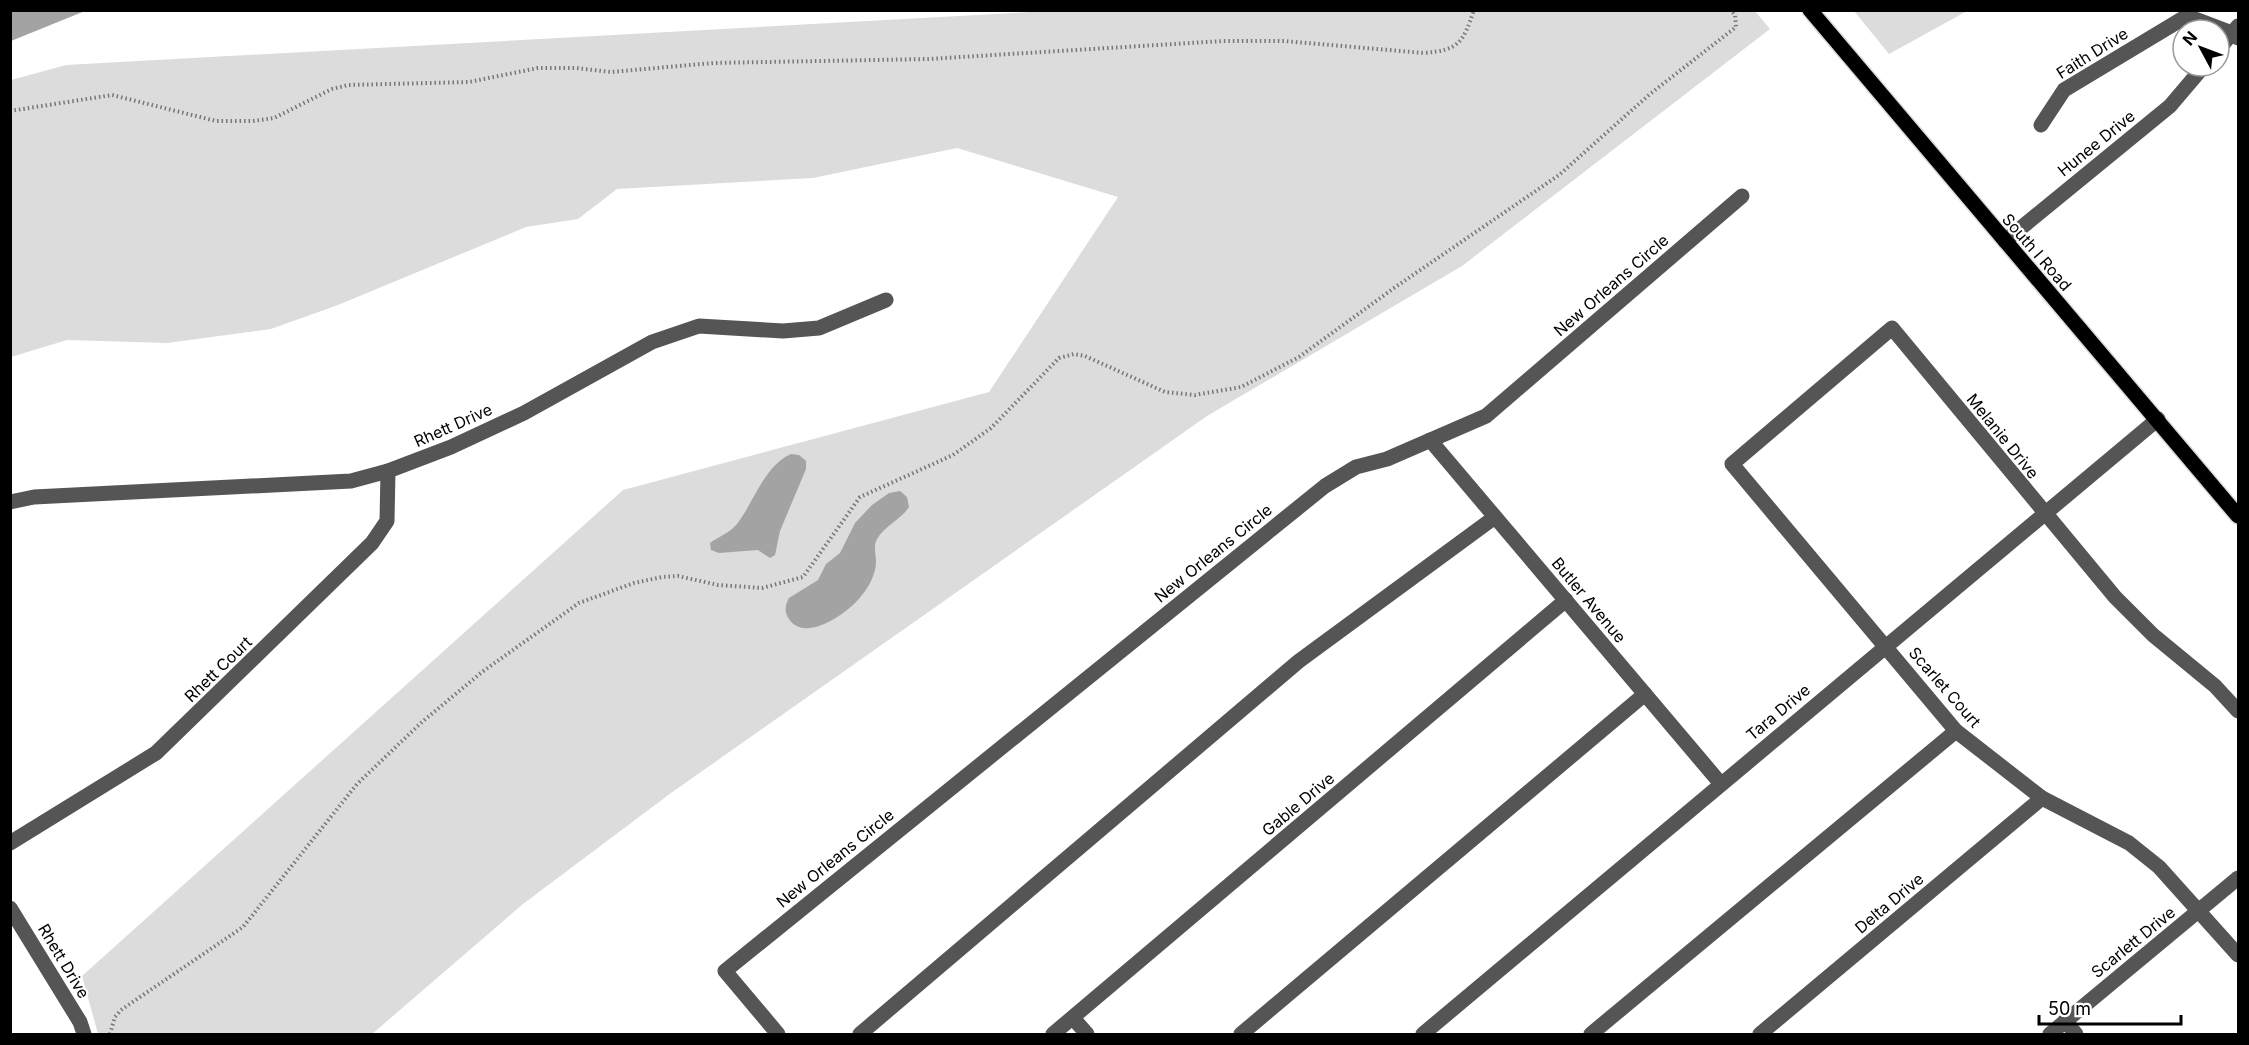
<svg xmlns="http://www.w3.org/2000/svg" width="2249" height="1045" viewBox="0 0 2249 1045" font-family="Inter,sans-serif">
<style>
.green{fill:#dcdcdc}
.water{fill:#a3a3a3}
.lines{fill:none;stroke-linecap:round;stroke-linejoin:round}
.major-casing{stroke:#dbdbdb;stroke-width:18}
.path{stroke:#777;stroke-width:4;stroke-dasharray:1.5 3;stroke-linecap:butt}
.minor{stroke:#555;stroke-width:15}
.major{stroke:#000;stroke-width:15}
.labels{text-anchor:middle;stroke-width:4.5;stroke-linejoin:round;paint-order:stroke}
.street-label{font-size:16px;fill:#000;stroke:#fff}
</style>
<rect width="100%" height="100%" fill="#fff"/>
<g class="green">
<path d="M 1068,10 L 1754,10 L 1770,29 L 1462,266 L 1207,416 L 671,793 L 523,904 L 372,1034 L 98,1034 L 82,976 L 623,490 L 989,392 L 1118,197 L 957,148 L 813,178 L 617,189 L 578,219 L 526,227 L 338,305 L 271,329 L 167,343 L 67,340 L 11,357 L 11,80 L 66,65 Z"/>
<path d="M 1854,11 L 1967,11 L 1889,54 Z"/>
</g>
<g class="water">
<path d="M 11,10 L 85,10 L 85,11 L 11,41 Z"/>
<path d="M 791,454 L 799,455 L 806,461 L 806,469 L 780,531 L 775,555 L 770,558 L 758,550 L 719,553 L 711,550 L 710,543 C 718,537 731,532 737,524 C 754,502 764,466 791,454 Z"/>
<path d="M 900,491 L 907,497 L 909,507 C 901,520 885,525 877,539 C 873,546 876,554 876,562 C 876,573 869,587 862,595 C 850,612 805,644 789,619 C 784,612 785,605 789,598 L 818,580 L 826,564 L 840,553 L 855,523 L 872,505 L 889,493 Z"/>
</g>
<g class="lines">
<g class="major-casing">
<path id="major" d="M 1810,10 L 2238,516"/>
</g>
<g class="path">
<path d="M 10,111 L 112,95 L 216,121 L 253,121 L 274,118 L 332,89 L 348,85 L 469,82 L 538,68 L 576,68 L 611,72 L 713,63 L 928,59 L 1223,41 L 1284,41 L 1424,53 C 1459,50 1463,43 1474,10"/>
<path d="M 110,1034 L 115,1017 L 121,1010 L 243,927 L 357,784 L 422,722 L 482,672 L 579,603 L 634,583 L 662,577 L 678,576 L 718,585 L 762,588 L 803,577 L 860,497 L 953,455 L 991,428 L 1059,358 L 1074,354 L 1085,356 L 1165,392 L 1195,395 L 1241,387 L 1299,357 L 1394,288 L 1559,175 L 1650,94 L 1736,27 L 1735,15 L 1731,10"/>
</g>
<g class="minor">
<path d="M 2219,49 L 2238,26"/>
<path d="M 2041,125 L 2064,90 L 2187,16 L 2232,33 L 2238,38"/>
<path d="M 2005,241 L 2170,106 L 2204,66"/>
<path d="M 1430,440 L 1721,784"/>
<path d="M 10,502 L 34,497 L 351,481 L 388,471 L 451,447 L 524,413 L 652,342 L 699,326 L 783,331 L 819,328 L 886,300"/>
<path d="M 2238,711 L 2215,686 L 2153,635 L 2115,597 L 1892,328 L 1732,464 L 1956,731 L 2042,798 L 2129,843 L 2159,867 L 2238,955"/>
<path d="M 10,843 L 156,753 L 372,543 L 387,521 L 388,471"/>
<path d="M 10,908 L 80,1022 L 84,1034"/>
<path d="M 1073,1018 L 1087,1034"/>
<path d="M 2065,1021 L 2076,1034"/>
<path d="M 778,1034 L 725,971 L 1325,486 L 1356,467 L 1387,459 L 1486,416 L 1742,196"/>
<path d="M 860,1034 L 1299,661 L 1495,517"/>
<path d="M 1053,1034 L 1566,600"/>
<path d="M 1241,1034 L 1645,694"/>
<path d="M 1423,1034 L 2158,419"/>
<path d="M 1591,1034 L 1956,731"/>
<path d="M 1760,1034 L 2042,798"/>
<path d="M 2050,1034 L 2238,878"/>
</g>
<use href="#major" class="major"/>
</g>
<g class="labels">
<g class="street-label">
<text transform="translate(2092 53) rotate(-32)" y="6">Faith Drive</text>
<text transform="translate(2096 143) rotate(-39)" y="6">Hunee Drive</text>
<text transform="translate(2037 252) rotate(49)" y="6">South I Road</text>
<text transform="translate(1611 285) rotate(-41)" y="6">New Orleans Circle</text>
<text transform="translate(453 425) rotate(-24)" y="6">Rhett Drive</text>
<text transform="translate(2003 436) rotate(51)" y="6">Melanie Drive</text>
<text transform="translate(1213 553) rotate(-39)" y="6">New Orleans Circle</text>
<text transform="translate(1589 600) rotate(50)" y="6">Butler Avenue</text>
<text transform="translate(218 669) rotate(-44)" y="6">Rhett Court</text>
<text transform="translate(1945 687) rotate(49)" y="6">Scarlet Court</text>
<text transform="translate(1778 712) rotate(-40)" y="6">Tara Drive</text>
<text transform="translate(1298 804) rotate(-40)" y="6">Gable Drive</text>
<text transform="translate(835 858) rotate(-39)" y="6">New Orleans Circle</text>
<text transform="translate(1889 903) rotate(-40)" y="6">Delta Drive</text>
<text transform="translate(2133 942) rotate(-39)" y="6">Scarlett Drive</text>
<text transform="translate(64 961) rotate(59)" y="6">Rhett Drive</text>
</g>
</g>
<rect width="2249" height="1045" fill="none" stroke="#000000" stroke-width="24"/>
<g transform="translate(2201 48) rotate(311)"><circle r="28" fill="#ffffff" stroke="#999999" stroke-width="1.5"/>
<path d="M0-4.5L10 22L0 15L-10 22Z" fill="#000000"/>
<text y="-9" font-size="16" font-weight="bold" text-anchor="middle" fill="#000000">N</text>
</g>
<path d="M2039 1015v9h142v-9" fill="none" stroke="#000000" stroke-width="3"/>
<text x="2048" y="1015" font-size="18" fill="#000000" stroke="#ffffff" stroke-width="4.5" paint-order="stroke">50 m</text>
</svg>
